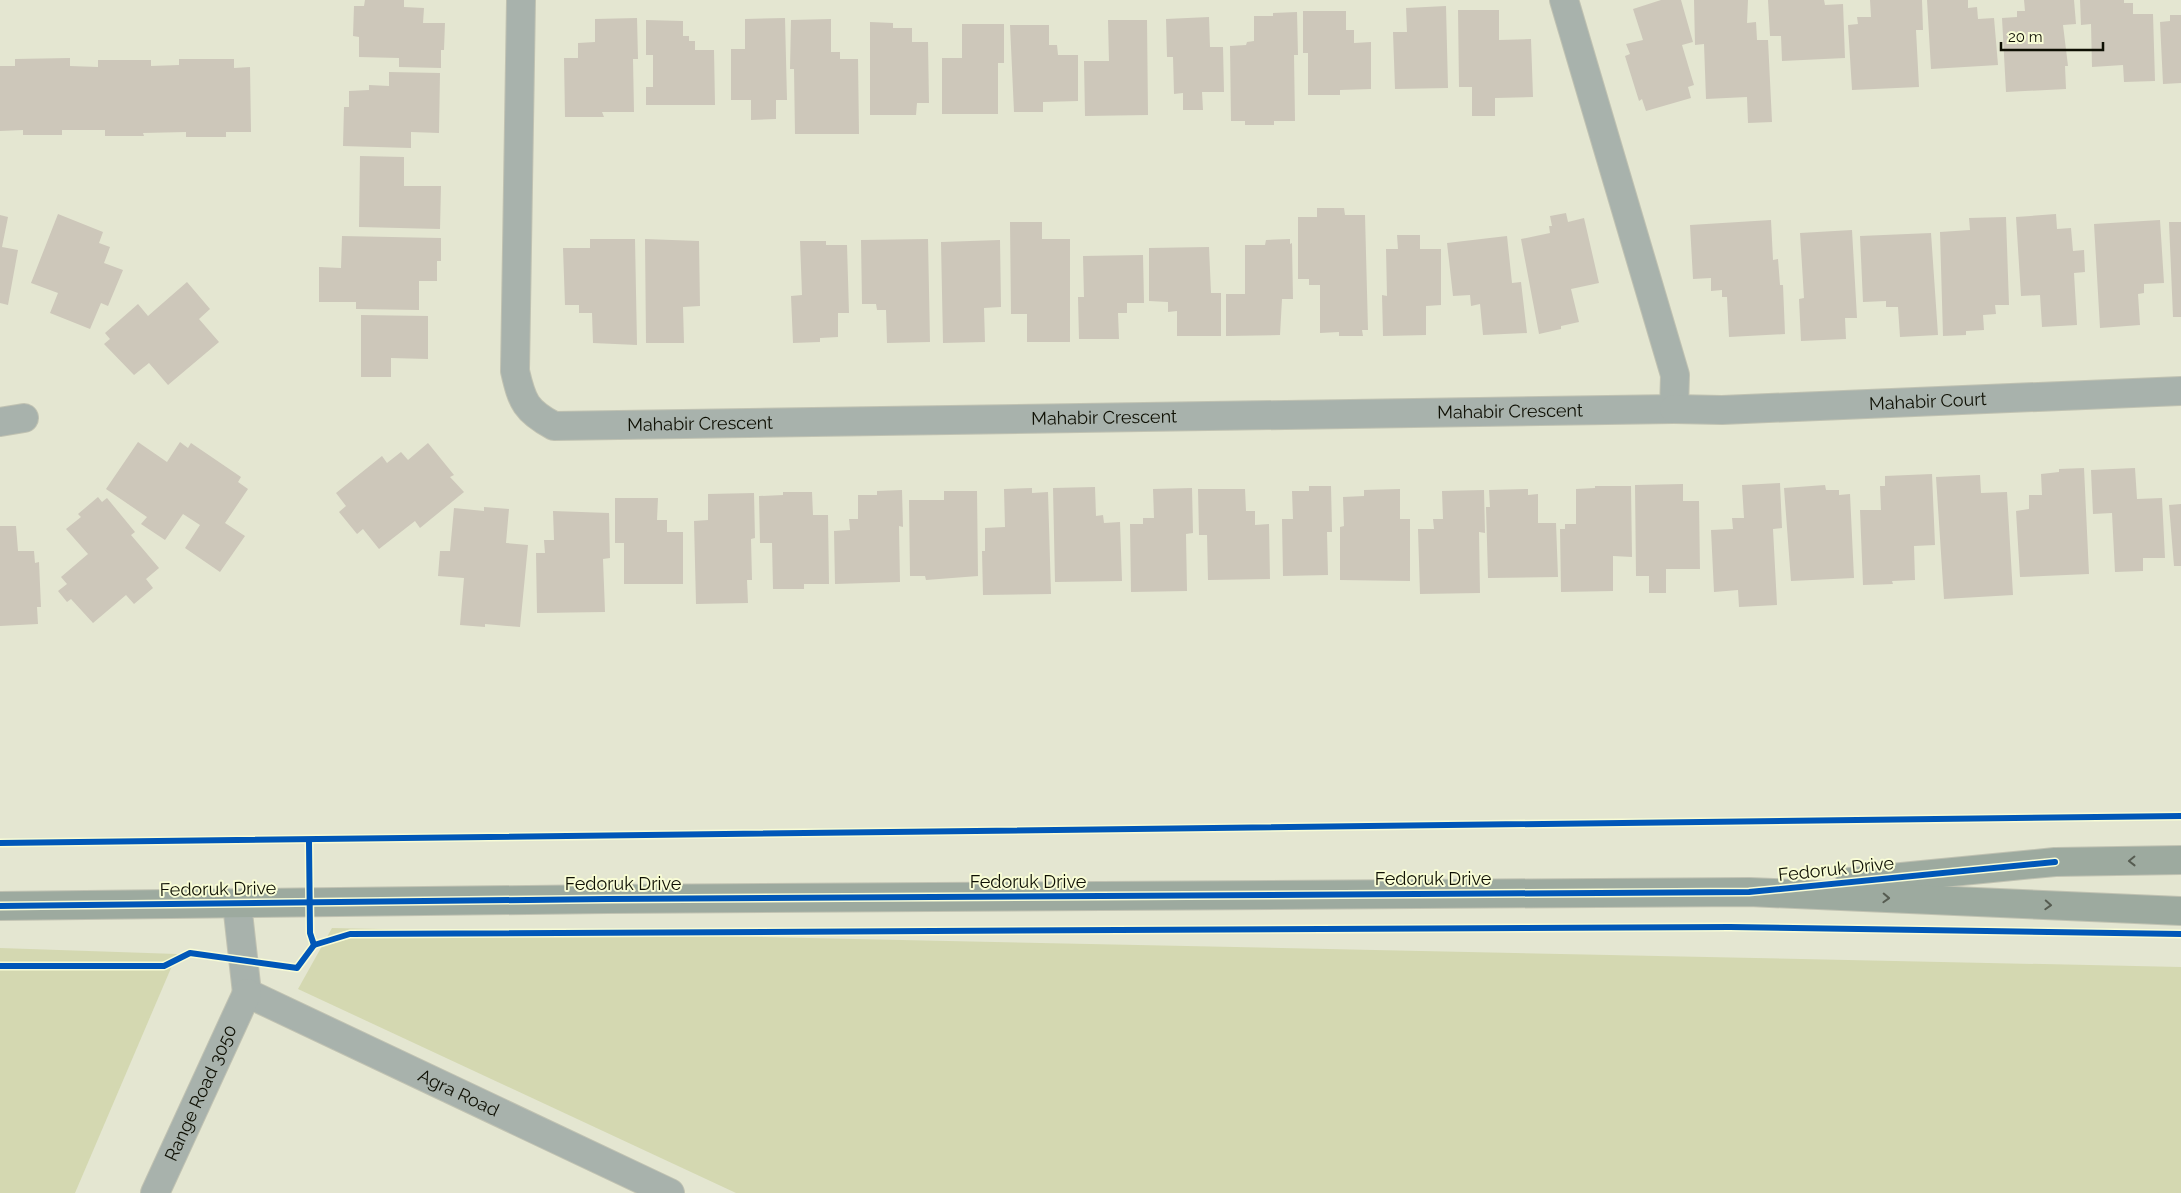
<svg xmlns="http://www.w3.org/2000/svg" width="2181" height="1193" viewBox="0 0 2181 1193" font-family="Raleway,sans-serif">
<style>
.green{fill:#d4d8b1}
.building{fill:#cdc7ba}
.lines{fill:none;stroke-linecap:round;stroke-linejoin:round}
.minor-casing{stroke:#c0c2b2;stroke-width:30}
.major-casing{stroke:#c0c2b2;stroke-width:30}
.minor{stroke:#a8b2ac;stroke-width:28}
.major{stroke:#9daa9f;stroke-width:28}
.cycleway-casing{stroke:#f8fcd5;stroke-width:9}
.cycleway{stroke:#0057b8;stroke-width:6}
.oneway{stroke:#565c51}
.labels{text-anchor:middle;stroke-width:4;stroke-linejoin:round;paint-order:stroke}
.street-label{font-size:18px;fill:#0e0f03;stroke:#f8fcd5}
</style>
<rect width="100%" height="100%" fill="#e4e6d1"/>
<g class="green">
<path d="M 332,928 L 2181,967 L 2181,1193 L 736,1193 L 298,989 Z"/>
<path d="M 0,948 L 177,954 L 75,1193 L 0,1193 Z"/>
</g>
<g class="building">
<path d="M 365,0 L 404,0 L 404,7 L 424,8 L 423,23 L 445,23 L 444,50 L 441,50 L 441,68 L 399,67 L 399,58 L 359,57 L 359,37 L 353,36 L 354,6 L 364,6 Z"/>
<path d="M 1661,0 L 1681,0 L 1693,42 L 1682,45 L 1694,85 L 1688,87 L 1691,98 L 1646,111 L 1642,99 L 1639,101 L 1625,56 L 1630,54 L 1626,44 L 1643,40 L 1633,9 Z"/>
<path d="M 1694,0 L 1748,0 L 1747,23 L 1756,22 L 1757,40 L 1768,40 L 1772,122 L 1748,123 L 1747,97 L 1706,99 L 1704,44 L 1695,45 Z"/>
<path d="M 1768,0 L 1824,0 L 1825,5 L 1843,4 L 1845,58 L 1782,61 L 1781,36 L 1770,36 Z"/>
<path d="M 1870,0 L 1922,0 L 1923,30 L 1916,30 L 1919,87 L 1852,90 L 1848,25 L 1858,24 L 1857,17 L 1871,17 Z"/>
<path d="M 1927,0 L 1968,0 L 1968,8 L 1977,7 L 1978,19 L 1994,18 L 1998,65 L 1931,69 Z"/>
<path d="M 2024,0 L 2074,0 L 2076,24 L 2063,25 L 2068,66 L 2065,66 L 2066,89 L 2006,92 L 2002,18 L 2017,17 L 2017,11 L 2025,11 Z"/>
<path d="M 2080,0 L 2124,0 L 2124,3 L 2133,3 L 2133,14 L 2153,14 L 2155,81 L 2124,82 L 2123,65 L 2092,67 L 2091,24 L 2081,25 Z"/>
<path d="M 1446,6 L 1448,88 L 1395,89 L 1393,32 L 1407,32 L 1406,8 Z"/>
<path d="M 1458,10 L 1499,10 L 1499,40 L 1531,39 L 1533,97 L 1495,98 L 1495,116 L 1472,116 L 1472,87 L 1459,87 Z"/>
<path d="M 1303,11 L 1346,11 L 1346,30 L 1354,30 L 1354,43 L 1371,42 L 1371,89 L 1340,90 L 1340,95 L 1308,95 L 1308,53 L 1303,53 Z"/>
<path d="M 1297,12 L 1298,55 L 1294,55 L 1295,121 L 1274,121 L 1274,125 L 1245,125 L 1245,121 L 1231,121 L 1230,46 L 1246,45 L 1247,42 L 1254,41 L 1254,16 L 1273,16 L 1273,13 Z"/>
<path d="M 2170,15 L 2181,15 L 2181,83 L 2163,84 L 2160,22 L 2170,21 Z"/>
<path d="M 1209,17 L 1210,47 L 1223,47 L 1224,92 L 1202,92 L 1203,110 L 1183,110 L 1183,93 L 1174,94 L 1173,57 L 1167,57 L 1166,19 Z"/>
<path d="M 637,18 L 638,59 L 633,59 L 634,112 L 602,112 L 604,117 L 565,117 L 564,58 L 578,58 L 578,43 L 595,42 L 595,19 Z"/>
<path d="M 785,18 L 787,100 L 776,100 L 776,119 L 751,120 L 751,100 L 731,100 L 731,49 L 745,49 L 745,19 Z"/>
<path d="M 831,19 L 831,52 L 840,52 L 840,59 L 858,59 L 859,134 L 795,134 L 794,69 L 790,69 L 791,20 Z"/>
<path d="M 646,20 L 683,21 L 683,36 L 689,36 L 689,41 L 695,41 L 695,50 L 714,50 L 715,105 L 646,105 L 646,87 L 653,87 L 653,55 L 646,55 Z"/>
<path d="M 1108,20 L 1147,20 L 1148,115 L 1085,116 L 1084,61 L 1109,61 Z"/>
<path d="M 870,22 L 893,23 L 893,28 L 912,28 L 912,42 L 928,42 L 929,103 L 917,103 L 916,115 L 870,115 Z"/>
<path d="M 962,24 L 1004,24 L 1004,63 L 998,63 L 998,114 L 942,114 L 942,58 L 962,58 Z"/>
<path d="M 1010,25 L 1049,25 L 1049,45 L 1057,45 L 1058,55 L 1078,55 L 1078,101 L 1043,102 L 1043,112 L 1014,112 Z"/>
<path d="M 70,58 L 70,66 L 98,67 L 98,60 L 151,60 L 151,66 L 179,65 L 179,59 L 234,59 L 234,68 L 250,67 L 251,132 L 226,132 L 226,137 L 186,137 L 186,132 L 143,133 L 144,136 L 105,136 L 105,130 L 62,130 L 62,135 L 23,135 L 23,130 L 0,131 L 0,66 L 15,66 L 15,59 Z"/>
<path d="M 389,72 L 440,73 L 439,133 L 411,132 L 411,148 L 343,146 L 344,107 L 349,107 L 349,91 L 369,90 L 369,85 L 389,86 Z"/>
<path d="M 360,156 L 404,157 L 404,186 L 441,186 L 440,229 L 359,227 Z"/>
<path d="M 1317,208 L 1344,208 L 1345,215 L 1365,215 L 1368,330 L 1362,330 L 1363,336 L 1339,336 L 1339,332 L 1320,333 L 1320,285 L 1309,285 L 1309,279 L 1298,279 L 1298,217 L 1317,217 Z"/>
<path d="M 1566,213 L 1568,222 L 1584,218 L 1599,283 L 1571,289 L 1579,322 L 1561,326 L 1561,329 L 1539,334 L 1521,239 L 1550,233 L 1549,226 L 1552,226 L 1550,216 Z"/>
<path d="M 58,214 L 103,232 L 99,243 L 110,247 L 104,263 L 123,270 L 108,306 L 101,303 L 90,329 L 50,313 L 58,293 L 31,283 Z"/>
<path d="M 2056,214 L 2057,229 L 2071,228 L 2073,251 L 2084,250 L 2085,272 L 2074,273 L 2077,325 L 2042,327 L 2040,295 L 2021,296 L 2016,217 Z"/>
<path d="M 0,215 L 8,217 L 2,247 L 18,250 L 8,305 L 0,303 Z"/>
<path d="M 2006,217 L 2009,305 L 1995,305 L 1996,314 L 1983,315 L 1984,330 L 1966,331 L 1966,335 L 1943,336 L 1940,232 L 1970,230 L 1969,218 Z"/>
<path d="M 1771,220 L 1773,260 L 1778,259 L 1780,285 L 1783,285 L 1785,334 L 1729,337 L 1727,297 L 1722,297 L 1722,290 L 1711,291 L 1711,278 L 1693,279 L 1690,225 Z"/>
<path d="M 2160,220 L 2164,283 L 2144,284 L 2144,293 L 2138,294 L 2140,325 L 2100,328 L 2094,224 Z"/>
<path d="M 1010,222 L 1042,222 L 1042,239 L 1070,239 L 1070,342 L 1027,342 L 1027,314 L 1011,314 Z"/>
<path d="M 2169,222 L 2181,222 L 2181,317 L 2173,317 Z"/>
<path d="M 1852,230 L 1857,318 L 1845,318 L 1846,339 L 1801,341 L 1799,299 L 1804,298 L 1800,233 Z"/>
<path d="M 1931,233 L 1938,335 L 1900,337 L 1898,307 L 1886,307 L 1886,301 L 1863,302 L 1860,236 Z"/>
<path d="M 1397,235 L 1420,235 L 1420,249 L 1441,249 L 1441,305 L 1426,306 L 1426,335 L 1383,336 L 1382,295 L 1387,296 L 1386,249 L 1398,249 Z"/>
<path d="M 342,236 L 441,238 L 441,261 L 437,261 L 437,281 L 419,281 L 419,310 L 356,309 L 356,302 L 319,302 L 319,267 L 341,268 Z"/>
<path d="M 1507,236 L 1512,283 L 1521,282 L 1527,333 L 1483,335 L 1480,304 L 1471,306 L 1470,295 L 1453,296 L 1447,243 Z"/>
<path d="M 590,239 L 635,239 L 637,345 L 593,343 L 592,313 L 579,313 L 579,305 L 565,305 L 563,248 L 590,248 Z"/>
<path d="M 645,239 L 699,241 L 700,306 L 683,307 L 684,343 L 646,343 Z"/>
<path d="M 928,239 L 930,342 L 887,343 L 886,310 L 877,310 L 876,304 L 862,304 L 861,240 Z"/>
<path d="M 1290,239 L 1290,244 L 1292,243 L 1293,299 L 1282,299 L 1280,335 L 1226,336 L 1226,294 L 1245,294 L 1245,245 L 1265,245 L 1266,240 Z"/>
<path d="M 1000,240 L 1001,307 L 984,308 L 985,342 L 943,343 L 941,242 Z"/>
<path d="M 800,241 L 826,241 L 826,245 L 847,245 L 849,313 L 838,313 L 838,337 L 820,338 L 820,342 L 793,343 L 791,296 L 802,295 Z"/>
<path d="M 1209,247 L 1211,293 L 1221,293 L 1221,336 L 1177,336 L 1177,311 L 1168,312 L 1168,302 L 1149,301 L 1149,248 Z"/>
<path d="M 1143,255 L 1144,303 L 1127,303 L 1127,313 L 1118,313 L 1119,339 L 1079,339 L 1078,297 L 1084,297 L 1083,256 Z"/>
<path d="M 187,282 L 210,309 L 199,319 L 219,342 L 168,385 L 149,363 L 134,375 L 104,344 L 110,339 L 105,333 L 138,304 L 148,316 Z"/>
<path d="M 361,315 L 428,316 L 428,359 L 391,358 L 391,377 L 361,377 Z"/>
<path d="M 138,442 L 167,462 L 180,442 L 188,448 L 191,443 L 241,477 L 238,482 L 248,489 L 225,523 L 245,536 L 220,572 L 185,548 L 200,525 L 183,514 L 165,540 L 141,524 L 147,517 L 106,489 Z"/>
<path d="M 428,443 L 454,475 L 450,477 L 464,492 L 420,528 L 415,521 L 379,549 L 363,529 L 357,534 L 339,512 L 346,506 L 336,493 L 382,456 L 387,463 L 401,452 L 408,460 Z"/>
<path d="M 2084,468 L 2089,574 L 2020,577 L 2016,511 L 2029,509 L 2029,495 L 2042,495 L 2041,474 L 2059,472 L 2059,469 Z"/>
<path d="M 2135,468 L 2137,499 L 2162,498 L 2165,558 L 2143,558 L 2143,571 L 2115,572 L 2112,513 L 2093,514 L 2091,470 Z"/>
<path d="M 1932,474 L 1935,545 L 1914,546 L 1915,580 L 1892,581 L 1893,584 L 1863,585 L 1860,510 L 1881,510 L 1880,486 L 1885,486 L 1885,476 Z"/>
<path d="M 1980,475 L 1981,493 L 2007,492 L 2013,595 L 1944,599 L 1936,477 Z"/>
<path d="M 1780,483 L 1782,528 L 1773,529 L 1777,605 L 1739,607 L 1738,590 L 1714,592 L 1711,530 L 1733,529 L 1732,518 L 1744,518 L 1742,485 Z"/>
<path d="M 1683,484 L 1683,501 L 1699,501 L 1700,569 L 1666,569 L 1666,593 L 1649,593 L 1649,576 L 1636,576 L 1635,485 Z"/>
<path d="M 1825,485 L 1826,490 L 1839,490 L 1839,495 L 1850,494 L 1854,578 L 1791,581 L 1784,488 Z"/>
<path d="M 1309,486 L 1331,486 L 1332,532 L 1327,532 L 1328,575 L 1283,576 L 1282,519 L 1293,519 L 1292,491 L 1309,491 Z"/>
<path d="M 1595,486 L 1631,486 L 1632,557 L 1613,556 L 1613,591 L 1561,592 L 1560,529 L 1565,529 L 1565,524 L 1576,524 L 1576,489 L 1595,488 Z"/>
<path d="M 1095,487 L 1096,516 L 1103,515 L 1104,523 L 1120,522 L 1122,581 L 1055,582 L 1053,488 Z"/>
<path d="M 1032,488 L 1032,493 L 1048,492 L 1051,594 L 983,595 L 982,551 L 985,551 L 985,528 L 1005,527 L 1004,489 Z"/>
<path d="M 1192,488 L 1193,533 L 1186,534 L 1187,591 L 1131,592 L 1130,524 L 1143,524 L 1143,518 L 1154,518 L 1153,489 Z"/>
<path d="M 1198,489 L 1245,489 L 1246,511 L 1255,511 L 1255,525 L 1269,524 L 1270,579 L 1208,580 L 1207,535 L 1199,535 Z"/>
<path d="M 1400,489 L 1400,519 L 1410,519 L 1410,581 L 1340,580 L 1340,527 L 1344,526 L 1343,497 L 1364,496 L 1364,490 Z"/>
<path d="M 1528,489 L 1528,495 L 1538,494 L 1538,523 L 1556,523 L 1558,577 L 1488,578 L 1486,507 L 1490,507 L 1489,490 Z"/>
<path d="M 902,490 L 903,527 L 899,526 L 900,582 L 835,584 L 834,531 L 850,530 L 849,519 L 858,519 L 858,495 L 877,495 L 877,491 Z"/>
<path d="M 1484,490 L 1485,533 L 1479,532 L 1480,593 L 1420,594 L 1418,529 L 1434,529 L 1433,519 L 1443,519 L 1442,491 Z"/>
<path d="M 944,491 L 977,491 L 978,576 L 926,580 L 925,576 L 910,576 L 909,500 L 944,500 Z"/>
<path d="M 783,492 L 812,492 L 813,515 L 828,515 L 829,584 L 804,584 L 804,589 L 773,589 L 772,543 L 760,543 L 759,496 L 783,495 Z"/>
<path d="M 754,493 L 755,538 L 751,539 L 752,580 L 747,580 L 748,603 L 696,604 L 694,521 L 708,520 L 708,494 Z"/>
<path d="M 98,497 L 102,502 L 107,498 L 135,532 L 131,535 L 159,568 L 146,579 L 153,588 L 134,604 L 126,595 L 93,623 L 71,599 L 67,602 L 58,591 L 67,584 L 61,577 L 88,554 L 66,529 L 81,517 L 78,514 Z"/>
<path d="M 615,498 L 658,498 L 657,520 L 667,520 L 667,532 L 683,532 L 683,584 L 624,584 L 624,543 L 615,543 Z"/>
<path d="M 2181,504 L 2181,566 L 2174,566 L 2169,505 Z"/>
<path d="M 484,507 L 509,509 L 506,543 L 528,545 L 520,627 L 485,624 L 485,627 L 460,625 L 464,578 L 438,576 L 440,551 L 450,551 L 454,508 L 484,511 Z"/>
<path d="M 553,511 L 609,513 L 610,558 L 603,559 L 605,612 L 537,613 L 536,553 L 545,553 L 544,540 L 554,540 Z"/>
<path d="M 0,526 L 16,526 L 18,551 L 34,551 L 35,563 L 39,562 L 41,607 L 37,607 L 38,624 L 0,626 Z"/>
</g>
<g class="lines">
<g class="minor-casing">
<g id="minor">
<path id="s1" d="M 521,0 L 515,371 C 522,402 526,411 554,426 L 1674,409 L 1675,375 L 1564,0"/>
<path id="s2" d="M 1674,409 L 1722,410 L 2181,391"/>
<path d="M 0,422 L 24,418"/>
<path d="M 237,904 L 247,993"/>
<path id="s3" d="M 247,993 L 670,1193"/>
<path id="s4" d="M 155,1193 L 247,993"/>
</g>
</g>
<g class="major-casing">
<g id="major">
<path d="M 1850,882 L 2055,862 L 2181,860"/>
<path d="M 0,906 L 607,899 L 1749,892 L 2181,911"/>
</g>
</g>
<use href="#minor" class="minor"/>
<use href="#major" class="major"/>
<g class="cycleway-casing">
<g id="cycleway">
<path d="M 309,841 L 310,933 L 314,945"/>
<path d="M 0,843 L 2181,816"/>
<path d="M 0,906 L 607,899 L 1749,892 L 2055,862"/>
<path d="M 0,966 L 164,966 L 190,953 L 297,968 L 314,945 L 350,934 L 1730,927 L 2181,934"/>
</g>
</g>
<use href="#cycleway" class="cycleway"/>
</g>
<defs><path id="oneway-chevron" d="M-2-3.5L2.5 0L-2 3.5" fill="none" stroke-width="1.6" stroke-linecap="round" stroke-linejoin="round" transform="scale(1.25)"/></defs>
<g class="oneway">
<use href="#oneway-chevron" transform="translate(2132 861) rotate(179)"/>
<use href="#oneway-chevron" transform="translate(1886 898) rotate(2)"/>
<use href="#oneway-chevron" transform="translate(2048 905) rotate(3)"/>
</g>
<g class="labels">
<g class="street-label">
<text dy="6" stroke="none"><textPath href="#s2" startOffset="254">Mahabir Court</textPath></text>
<text dy="6" stroke="none"><textPath href="#s1" startOffset="1398">Mahabir Crescent</textPath></text>
<text dy="6" stroke="none"><textPath href="#s1" startOffset="992">Mahabir Crescent</textPath></text>
<text dy="6" stroke="none"><textPath href="#s1" startOffset="588">Mahabir Crescent</textPath></text>
<text transform="translate(1836 869) rotate(-6)" y="6">Fedoruk Drive</text>
<text x="1433" y="885">Fedoruk Drive</text>
<text x="1028" y="888">Fedoruk Drive</text>
<text x="623" y="890">Fedoruk Drive</text>
<text transform="translate(218 889) rotate(-1)" y="6">Fedoruk Drive</text>
<text dy="6" stroke="none"><textPath href="#s4" startOffset="110">Range Road 3050</textPath></text>
<text dy="6" stroke="none"><textPath href="#s3" startOffset="234">Agra Road</textPath></text>
</g>
</g>
<path d="M2001 42v8h102v-8" fill="none" stroke="#0e0f03" stroke-width="2.5"/>
<text x="2008" y="42" font-size="15" fill="#0e0f03" stroke="#f8fcd5" stroke-width="4" paint-order="stroke">20 m</text>
</svg>
